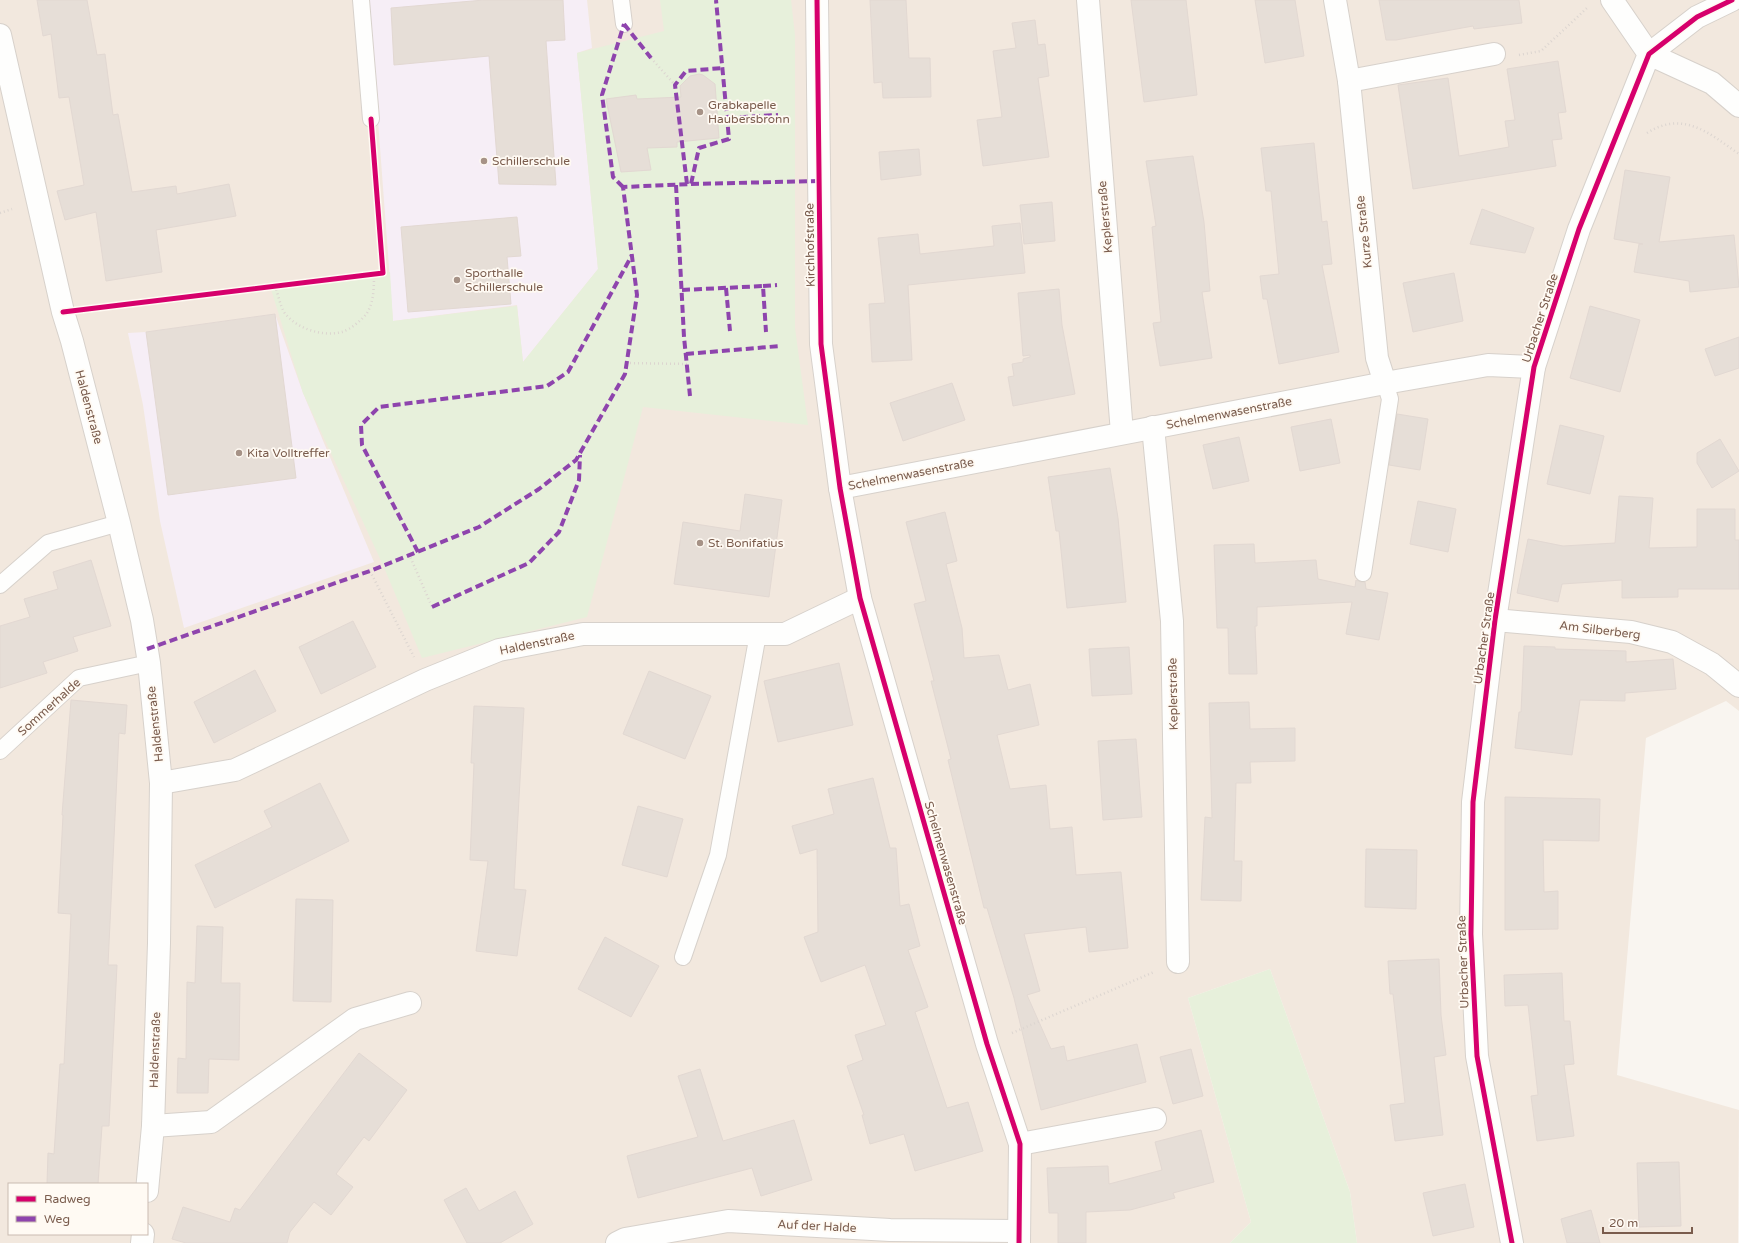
<svg xmlns="http://www.w3.org/2000/svg" width="1739" height="1243" viewBox="0 0 1739 1243" font-family="'Varela Round',sans-serif">
<style>
.residential{fill:#f2e8de;fill-rule:evenodd}
.education{fill:#f6eef6}
.green{fill:#e7f0db}
.building{fill:#e6ded7;stroke:#e2d8d2}
.lines{fill:none;stroke-linecap:round;stroke-linejoin:round}
.service-casing{stroke:#d7d1cb;stroke-width:18}
.minor-casing{stroke:#d7d1cb;stroke-width:24}
.tertiary-casing{stroke:#d7d1cb;stroke-width:24}
.path{stroke:#dcd5d0;stroke-width:2.5;stroke-dasharray:1 3;stroke-linecap:butt}
.service{stroke:#fefefd;stroke-width:16}
.minor{stroke:#fefefd;stroke-width:22}
.tertiary{stroke:#fefefd;stroke-width:22}
.quiet{stroke:#8e44ad;stroke-width:4;stroke-dasharray:8 4;stroke-linecap:butt}
.cycleway-casing{stroke:#fffaf3;stroke-width:8}
.cycleway{stroke:#d6006c;stroke-width:5}
.poi-dot{fill:#a69286;stroke:#fffaf3;stroke-width:1.5}
.labels{text-anchor:middle;stroke-width:3.5;stroke-linejoin:round;paint-order:stroke}
.poi-label{font-size:12px;fill:#7a5c4d;stroke:#fffaf3;text-anchor:start}
.street-label{font-size:12px;fill:#7a5c4d;stroke:#fffaf3}
</style>
<rect width="100%" height="100%" fill="#f9f5f0"/>
<path class="residential" d="M 0,0 L 1739,0 L 1739,711 L 1726,701 L 1646,738 L 1617,1075 L 1739,1110 L 1738,1243 L 1357,1243 L 1350,1192 L 1270,969 L 1188,998 L 1251,1222 L 1230,1243 L 0,1243 ZM 9,1184 L 147,1184 L 147,1234 L 9,1234 Z"/>
<g class="education">
<path d="M 369,0 L 587,0 L 592,48 L 577,53 L 598,269 L 523,362 L 517,305 L 393,321 Z"/>
<path d="M 275,314 L 303,393 L 374,562 L 184,628 L 160,521 L 143,405 L 128,333 L 146,332 Z"/>
</g>
<g class="green">
<path d="M 660,0 L 791,0 L 795,35 L 795,328 L 808,425 L 643,407 L 587,617 L 422,658 L 383,565 L 303,393 L 270,286 L 390,272 L 393,321 L 517,306 L 523,362 L 598,269 L 577,53 L 664,31 Z"/>
<path d="M 1270,969 L 1350,1192 L 1357,1243 L 1230,1243 L 1251,1222 L 1188,998 Z"/>
</g>
<g class="building">
<path d="M 37,0 L 87,0 L 97,55 L 105,54 L 113,115 L 118,114 L 132,192 L 176,186 L 177,194 L 229,184 L 236,216 L 156,230 L 162,272 L 106,281 L 96,212 L 65,220 L 57,191 L 84,185 L 69,97 L 59,98 L 51,34 L 43,36 Z"/>
<path d="M 484,0 L 563,0 L 565,40 L 546,41 L 556,185 L 499,184 L 489,56 L 394,65 L 391,8 Z"/>
<path d="M 870,0 L 906,0 L 909,58 L 930,58 L 931,97 L 883,98 L 882,82 L 874,83 Z"/>
<path d="M 1131,0 L 1186,0 L 1197,95 L 1144,102 Z"/>
<path d="M 1255,0 L 1295,0 L 1304,56 L 1265,63 Z"/>
<path d="M 1379,0 L 1519,0 L 1522,23 L 1474,29 L 1473,26 L 1396,40 L 1386,40 Z"/>
<path d="M 1035,20 L 1038,45 L 1045,44 L 1049,76 L 1038,78 L 1049,157 L 983,166 L 977,120 L 1002,117 L 993,51 L 1016,48 L 1012,23 Z"/>
<path d="M 1558,61 L 1566,112 L 1558,113 L 1562,139 L 1552,140 L 1556,166 L 1413,189 L 1398,85 L 1448,78 L 1459,156 L 1509,147 L 1505,121 L 1515,120 L 1507,69 Z"/>
<path d="M 699,74 L 703,75 L 715,84 L 719,138 L 677,142 L 677,147 L 647,148 L 651,170 L 621,172 L 606,99 L 636,95 L 637,99 L 681,97 L 680,86 L 690,76 Z"/>
<path d="M 1314,143 L 1322,222 L 1327,221 L 1332,264 L 1322,265 L 1339,352 L 1279,364 L 1267,299 L 1263,299 L 1260,276 L 1279,274 L 1271,191 L 1266,191 L 1261,148 Z"/>
<path d="M 919,149 L 921,175 L 881,180 L 879,152 Z"/>
<path d="M 1193,156 L 1204,222 L 1210,291 L 1202,292 L 1212,358 L 1160,366 L 1153,323 L 1161,322 L 1152,227 L 1156,226 L 1146,161 Z"/>
<path d="M 1625,170 L 1670,177 L 1659,242 L 1734,235 L 1739,287 L 1690,292 L 1689,281 L 1634,272 L 1639,244 L 1643,244 L 1614,239 Z"/>
<path d="M 1052,202 L 1055,241 L 1024,244 L 1020,205 Z"/>
<path d="M 1482,209 L 1534,228 L 1525,253 L 1470,244 Z"/>
<path d="M 517,217 L 521,256 L 507,257 L 511,304 L 408,312 L 401,227 Z"/>
<path d="M 1020,223 L 1025,273 L 908,285 L 912,360 L 872,362 L 869,304 L 885,303 L 878,238 L 918,234 L 920,254 L 994,246 L 992,226 Z"/>
<path d="M 1454,273 L 1463,321 L 1413,332 L 1403,283 Z"/>
<path d="M 1059,289 L 1062,325 L 1075,394 L 1013,406 L 1008,377 L 1014,376 L 1012,364 L 1023,362 L 1023,359 L 1030,357 L 1030,355 L 1023,356 L 1018,293 Z"/>
<path d="M 1590,306 L 1640,320 L 1620,392 L 1570,378 Z"/>
<path d="M 275,314 L 296,478 L 168,495 L 146,332 Z"/>
<path d="M 1739,337 L 1739,368 L 1715,376 L 1705,349 Z"/>
<path d="M 952,383 L 965,420 L 903,441 L 890,403 Z"/>
<path d="M 1397,414 L 1428,419 L 1420,470 L 1389,465 Z"/>
<path d="M 1331,419 L 1340,463 L 1300,471 L 1291,427 Z"/>
<path d="M 1560,425 L 1604,436 L 1590,494 L 1547,484 Z"/>
<path d="M 1239,437 L 1249,481 L 1213,489 L 1203,445 Z"/>
<path d="M 1720,439 L 1739,471 L 1712,488 L 1697,463 L 1697,453 Z"/>
<path d="M 1110,468 L 1118,518 L 1126,602 L 1067,608 L 1059,531 L 1056,531 L 1048,477 Z"/>
<path d="M 745,494 L 782,500 L 769,597 L 674,584 L 683,522 L 740,531 Z"/>
<path d="M 1619,496 L 1653,498 L 1649,548 L 1697,547 L 1697,509 L 1735,509 L 1735,540 L 1739,540 L 1739,589 L 1678,589 L 1678,597 L 1622,598 L 1622,580 L 1562,584 L 1558,602 L 1517,593 L 1528,539 L 1563,546 L 1615,543 Z"/>
<path d="M 1418,501 L 1456,509 L 1448,552 L 1410,544 Z"/>
<path d="M 945,512 L 957,561 L 946,564 L 962,628 L 964,658 L 999,655 L 1008,690 L 1030,684 L 1039,725 L 997,735 L 1010,789 L 1046,785 L 1050,829 L 1072,827 L 1076,875 L 1121,872 L 1128,948 L 1089,952 L 1086,927 L 1024,934 L 1040,991 L 1027,995 L 1051,1049 L 1064,1046 L 1067,1061 L 1137,1044 L 1146,1082 L 1041,1110 L 1014,998 L 987,908 L 984,908 L 948,760 L 951,759 L 931,681 L 934,681 L 914,604 L 926,601 L 906,522 Z"/>
<path d="M 1254,544 L 1255,563 L 1316,560 L 1318,579 L 1355,587 L 1356,580 L 1361,582 L 1365,582 L 1366,589 L 1388,593 L 1379,640 L 1346,634 L 1352,602 L 1257,607 L 1257,626 L 1255,626 L 1257,674 L 1229,674 L 1228,628 L 1217,628 L 1214,545 Z"/>
<path d="M 91,560 L 111,626 L 73,637 L 78,651 L 43,662 L 47,673 L 0,688 L 0,626 L 30,617 L 24,599 L 58,589 L 53,572 Z"/>
<path d="M 353,621 L 376,667 L 321,694 L 299,647 Z"/>
<path d="M 1524,646 L 1555,647 L 1555,649 L 1626,651 L 1626,662 L 1673,659 L 1676,689 L 1625,693 L 1625,701 L 1580,700 L 1572,755 L 1515,748 L 1519,712 L 1521,712 Z"/>
<path d="M 1129,647 L 1132,694 L 1092,696 L 1089,649 Z"/>
<path d="M 839,663 L 853,725 L 778,742 L 764,681 Z"/>
<path d="M 255,670 L 276,711 L 214,743 L 194,702 Z"/>
<path d="M 649,671 L 711,696 L 685,759 L 623,734 Z"/>
<path d="M 71,700 L 127,705 L 125,734 L 119,733 L 108,965 L 117,965 L 109,1126 L 102,1126 L 98,1184 L 47,1184 L 48,1153 L 54,1154 L 60,1064 L 64,1064 L 69,963 L 71,914 L 58,913 L 63,815 L 62,815 Z"/>
<path d="M 1249,702 L 1250,729 L 1295,728 L 1295,761 L 1250,762 L 1251,783 L 1236,783 L 1234,861 L 1242,861 L 1241,901 L 1201,900 L 1205,817 L 1212,818 L 1209,703 Z"/>
<path d="M 474,706 L 524,708 L 514,889 L 526,890 L 517,956 L 476,951 L 488,861 L 470,860 L 474,763 L 471,763 Z"/>
<path d="M 1136,739 L 1142,817 L 1103,820 L 1098,741 Z"/>
<path d="M 873,778 L 890,848 L 896,848 L 900,906 L 909,904 L 920,946 L 908,950 L 928,1007 L 915,1012 L 947,1108 L 968,1102 L 983,1151 L 915,1171 L 904,1134 L 870,1144 L 862,1115 L 864,1115 L 847,1066 L 863,1060 L 855,1035 L 886,1025 L 865,965 L 821,982 L 804,937 L 818,932 L 817,849 L 800,854 L 792,826 L 834,814 L 828,789 Z"/>
<path d="M 320,783 L 349,841 L 215,908 L 195,865 L 272,827 L 264,811 Z"/>
<path d="M 1505,797 L 1600,799 L 1599,841 L 1543,840 L 1544,892 L 1558,891 L 1558,929 L 1505,930 Z"/>
<path d="M 638,806 L 683,819 L 667,877 L 622,865 Z"/>
<path d="M 1366,849 L 1417,850 L 1416,909 L 1365,907 Z"/>
<path d="M 296,899 L 333,900 L 331,1002 L 293,1001 Z"/>
<path d="M 197,926 L 223,927 L 221,983 L 240,983 L 239,1060 L 209,1059 L 208,1093 L 177,1093 L 178,1058 L 186,1059 L 187,982 L 195,983 Z"/>
<path d="M 605,937 L 659,966 L 631,1017 L 578,989 Z"/>
<path d="M 1439,959 L 1441,1015 L 1446,1055 L 1434,1057 L 1443,1135 L 1395,1141 L 1390,1105 L 1405,1103 L 1393,994 L 1390,994 L 1388,961 Z"/>
<path d="M 1562,973 L 1564,1021 L 1570,1021 L 1574,1064 L 1564,1065 L 1574,1136 L 1537,1141 L 1531,1096 L 1538,1095 L 1528,1005 L 1505,1006 L 1504,975 Z"/>
<path d="M 1191,1049 L 1203,1096 L 1173,1104 L 1160,1057 Z"/>
<path d="M 359,1053 L 407,1090 L 369,1141 L 364,1137 L 336,1174 L 353,1187 L 331,1215 L 314,1202 L 290,1232 L 287,1243 L 186,1243 L 172,1239 L 183,1207 L 230,1222 L 235,1208 L 240,1210 Z"/>
<path d="M 700,1069 L 723,1141 L 794,1120 L 812,1180 L 761,1196 L 752,1168 L 638,1198 L 627,1156 L 698,1137 L 678,1076 Z"/>
<path d="M 1201,1130 L 1214,1182 L 1173,1193 L 1175,1198 L 1130,1210 L 1086,1212 L 1086,1243 L 1058,1243 L 1058,1213 L 1049,1213 L 1047,1168 L 1108,1166 L 1109,1184 L 1162,1170 L 1155,1142 Z"/>
<path d="M 1679,1162 L 1681,1226 L 1639,1227 L 1637,1163 Z"/>
<path d="M 1465,1184 L 1474,1227 L 1433,1236 L 1423,1193 Z"/>
<path d="M 466,1188 L 479,1211 L 515,1191 L 533,1224 L 500,1243 L 467,1243 L 444,1200 Z"/>
<path d="M 1591,1210 L 1600,1243 L 1567,1243 L 1561,1219 Z"/>
</g>
<g class="lines">
<g class="service-casing">
<g id="service">
<path d="M 361,0 L 371,119"/>
<path d="M 621,0 L 624,24"/>
<path d="M 1363,573 L 1390,399 L 1385,383"/>
<path d="M 0,585 L 48,543 L 119,523"/>
<path d="M 0,751 L 79,678 L 149,663"/>
<path d="M 683,957 L 718,855 L 758,634"/>
</g>
</g>
<g class="minor-casing">
<g id="minor">
<path d="M 817,0 L 821,344 L 840,488 L 860,598 L 987,1044 L 1020,1144 L 1019,1243"/>
<path d="M 1088,0 L 1122,433"/>
<path d="M 1335,0 L 1349,81 L 1494,54"/>
<path d="M 1732,0 L 1697,17 L 1649,54 L 1712,83 L 1739,106"/>
<path d="M 0,35 L 63,312 L 72,341 L 119,523 L 142,620 L 149,663 L 161,783 L 159,943 L 153,1126 L 147,1191"/>
<path d="M 1349,81 L 1377,358 L 1385,383"/>
<path d="M 1153,427 L 1172,621 L 1178,962"/>
<path d="M 840,488 L 1385,383 L 1488,365 L 1534,367"/>
<path d="M 1495,620 L 1631,632 L 1672,642 L 1712,664 L 1739,686"/>
<path d="M 161,783 L 235,770 L 425,680 L 499,650 L 583,634 L 785,634 L 860,598"/>
<path d="M 153,1126 L 211,1122 L 355,1019 L 410,1003"/>
<path d="M 1020,1144 L 1155,1119"/>
<path d="M 142,1243 L 143,1234"/>
<path d="M 617,1243 L 625,1239 L 728,1221 L 890,1230 L 1019,1231"/>
</g>
</g>
<g class="tertiary-casing">
<path id="tertiary" d="M 1512,1243 L 1477,1056 L 1471,934 L 1473,802 L 1495,620 L 1534,367 L 1579,229 L 1649,54 L 1612,0"/>
</g>
<g class="path">
<path d="M 1519,55 L 1541,51 L 1587,8"/>
<path d="M 651,58 L 675,85"/>
<path d="M 1647,133 C 1683,110 1709,133 1739,154"/>
<path d="M 0,213 L 12,209"/>
<path d="M 275,286 C 278,294 280,305 284,312 C 296,329 323,337 342,332 C 351,329 362,320 367,313 C 374,302 374,286 374,274"/>
<path d="M 626,363 L 687,364"/>
<path d="M 409,554 L 432,607"/>
<path d="M 370,571 L 414,657"/>
<path d="M 1012,1033 L 1154,972"/>
</g>
<use href="#service" class="service"/>
<use href="#minor" class="minor"/>
<use href="#tertiary" class="tertiary"/>
<g class="quiet">
<path d="M 624,24 L 651,58"/>
<path d="M 728,118 L 778,115"/>
<path d="M 687,184 L 675,85 L 686,71 L 723,68"/>
<path d="M 691,184 L 819,181"/>
<path d="M 676,185 L 684,337 L 690,396"/>
<path d="M 623,187 L 613,177 L 602,95 L 624,24"/>
<path d="M 763,286 L 777,285"/>
<path d="M 726,288 L 730,331"/>
<path d="M 682,290 L 763,286 L 766,332"/>
<path d="M 686,354 L 780,346"/>
<path d="M 418,552 L 362,445 L 361,425 L 379,407 L 547,386 L 568,372 L 632,255"/>
<path d="M 432,607 L 529,563 L 559,532 L 579,480 L 580,455"/>
<path d="M 147,649 L 370,571 L 479,527 L 539,489 L 576,460 L 625,374 L 637,295 L 623,187 L 691,184 L 699,148 L 729,139 L 716,0"/>
</g>
<g class="cycleway-casing">
<g id="cycleway">
<path d="M 817,0 L 821,344 L 840,488 L 860,598 L 987,1044 L 1020,1144 L 1019,1243"/>
<path d="M 63,312 L 383,273 L 371,119"/>
<path d="M 1512,1243 L 1477,1056 L 1471,934 L 1473,802 L 1495,620 L 1534,367 L 1579,229 L 1649,54 L 1697,17 L 1732,0"/>
</g>
</g>
<use href="#cycleway" class="cycleway"/>
</g>
<g class="poi-dot">
<circle cx="700" cy="112" r="4"/>
<circle cx="484" cy="161" r="4"/>
<circle cx="457" cy="280" r="4"/>
<circle cx="239" cy="453" r="4"/>
<circle cx="700" cy="543" r="4"/>
</g>
<g class="labels">
<g class="poi-label">
<text x="708" y="109">Grabkapelle<tspan x="708" dy="14">Haubersbronn</tspan></text>
<text x="492" y="165">Schillerschule</text>
<text x="465" y="277">Sporthalle<tspan x="465" dy="14">Schillerschule</tspan></text>
<text x="247" y="457">Kita Volltreffer</text>
<text x="708" y="547">St. Bonifatius</text>
</g>
<g class="street-label">
<text transform="translate(1105 217) rotate(-95)" y="4">Keplerstraße</text>
<text transform="translate(1364 232) rotate(-96)" y="4">Kurze Straße</text>
<text transform="translate(810 245) rotate(-91)" y="4">Kirchhofstraße</text>
<text transform="translate(1540 318) rotate(-72)" y="4">Urbacher Straße</text>
<text transform="translate(89 407) rotate(75)" y="4">Haldenstraße</text>
<text transform="translate(1229 413) rotate(-11)" y="4">Schelmenwasenstraße</text>
<text transform="translate(911 474) rotate(-11)" y="4">Schelmenwasenstraße</text>
<text transform="translate(1600 630) rotate(7)" y="4">Am Silberberg</text>
<text transform="translate(1484 638) rotate(-82)" y="4">Urbacher Straße</text>
<text transform="translate(537 643) rotate(-12)" y="4">Haldenstraße</text>
<text transform="translate(1173 694) rotate(-91)" y="4">Keplerstraße</text>
<text transform="translate(49 707) rotate(-42)" y="4">Sommerhalde</text>
<text transform="translate(155 724) rotate(-96)" y="4">Haldenstraße</text>
<text transform="translate(946 863) rotate(74)" y="4">Schelmenwasenstraße</text>
<text transform="translate(1463 962) rotate(-92)" y="4">Urbacher Straße</text>
<text transform="translate(155 1050) rotate(-88)" y="4">Haldenstraße</text>
<text transform="translate(817 1226) rotate(3)" y="4">Auf der Halde</text>
</g>
</g>
<rect x="8" y="1183" width="140" height="52" fill="#fffaf3" stroke="#cabbb1"/>
<rect x="16" y="1196" width="20" height="6" fill="#d6006c" stroke="#cabbb1"/>
<text x="44" y="1203" font-size="12" fill="#7a5c4d">Radweg</text>
<rect x="16" y="1216" width="20" height="6" fill="#8e44ad" stroke="#cabbb1"/>
<text x="44" y="1223" font-size="12" fill="#7a5c4d">Weg</text>
<path d="M1603 1227v6h89v-6" fill="none" stroke="#7a5c4d" stroke-width="2"/>
<text x="1609" y="1227" font-size="12" fill="#7a5c4d" stroke="#fffaf3" stroke-width="3" paint-order="stroke">20 m</text>
</svg>
